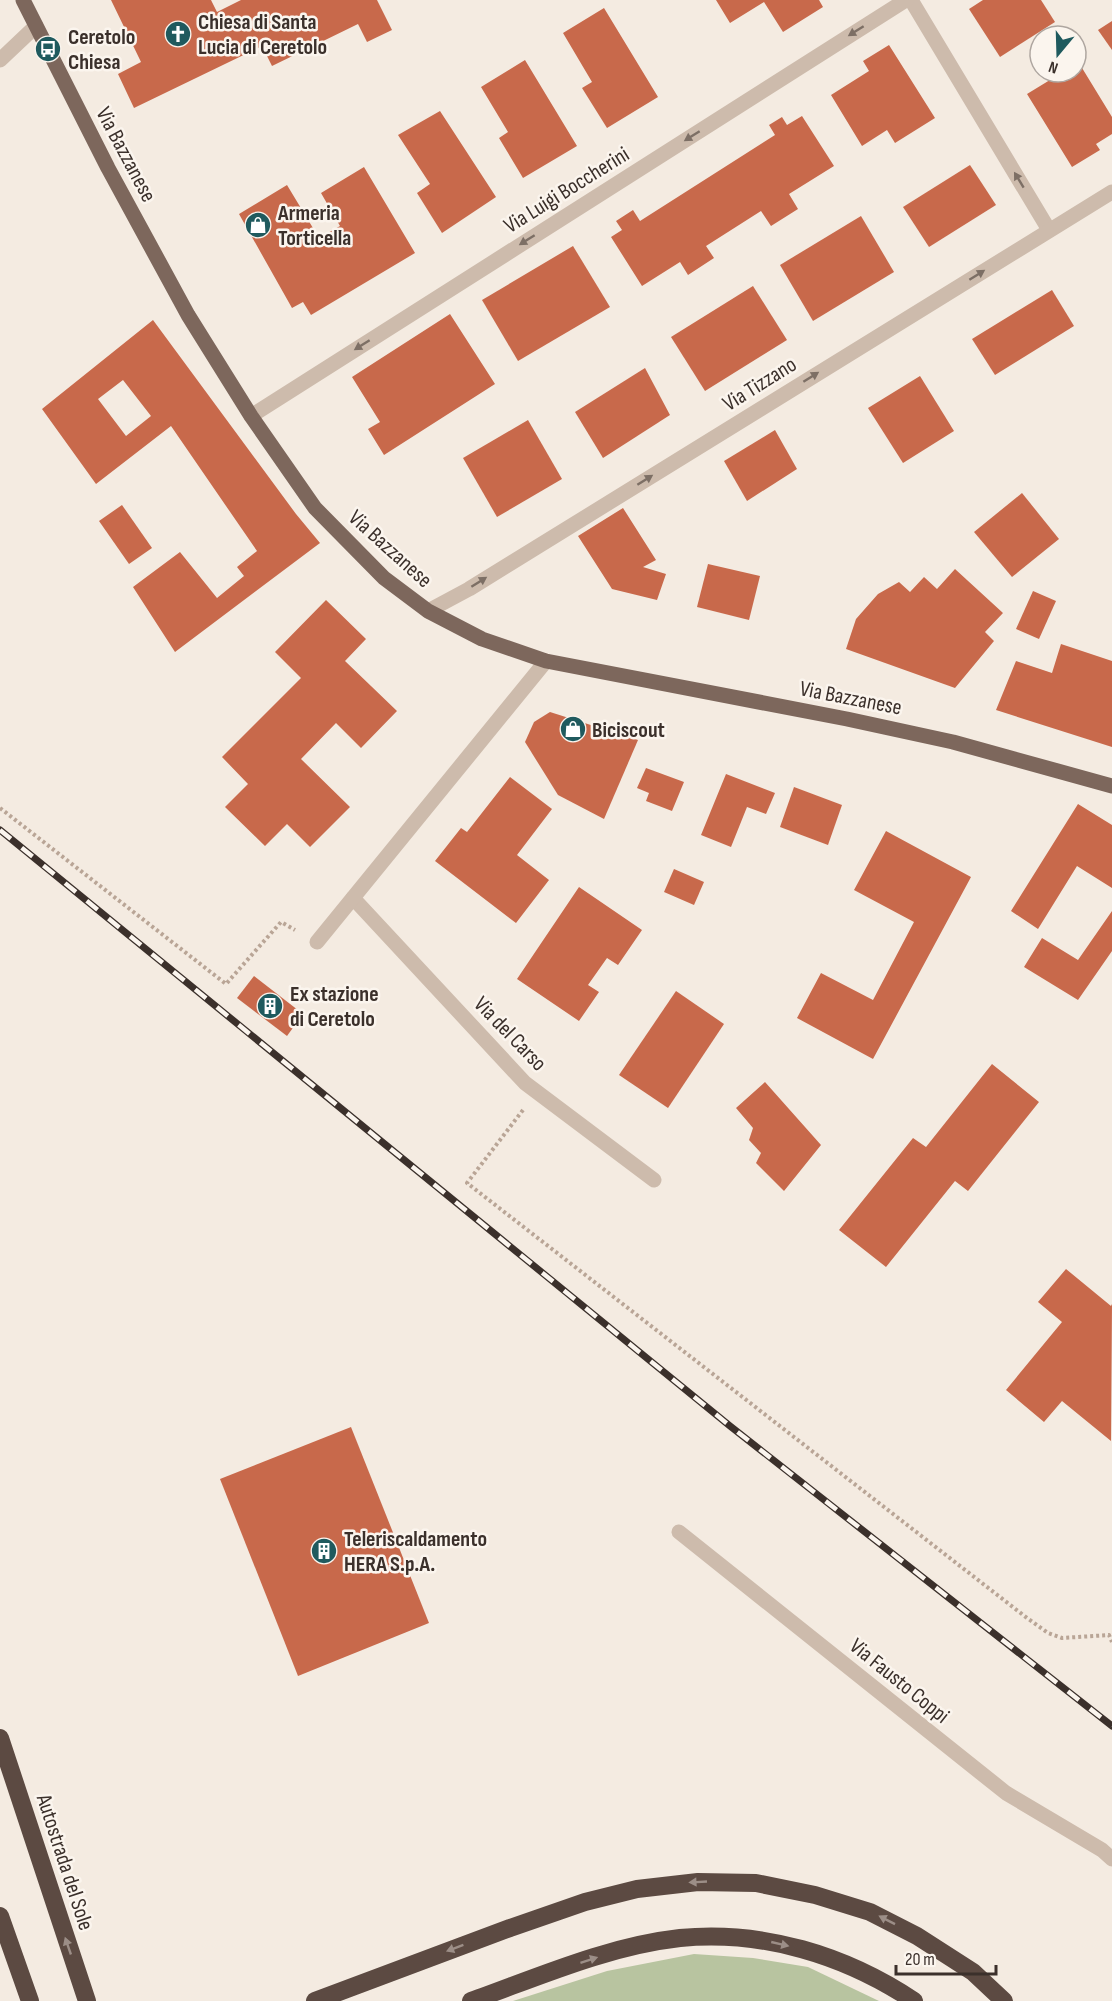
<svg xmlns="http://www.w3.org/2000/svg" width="1112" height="2001" viewBox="0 0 1112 2001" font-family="'Sofia Sans Condensed',sans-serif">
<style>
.green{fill:#b8c4a0}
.building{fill:#c8694b;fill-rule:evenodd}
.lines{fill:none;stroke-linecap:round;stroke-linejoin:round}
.path{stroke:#b9a596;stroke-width:4;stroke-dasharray:3 3;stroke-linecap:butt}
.minor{stroke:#cdbbac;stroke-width:15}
.major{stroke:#7d675c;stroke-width:15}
.highway{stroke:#5c4a42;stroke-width:18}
.rail-casing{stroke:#3b302b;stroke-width:7}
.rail{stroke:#fbf5ee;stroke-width:4.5;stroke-dasharray:14;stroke-linecap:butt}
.oneway{fill:#7d6f65}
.oneway2{fill:#9c8e87}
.labels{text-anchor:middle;stroke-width:5;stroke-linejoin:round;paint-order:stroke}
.poi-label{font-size:22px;font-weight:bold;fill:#3b302b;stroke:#fbf5ee;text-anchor:start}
.street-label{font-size:22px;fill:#3b302b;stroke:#fbf5ee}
</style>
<rect width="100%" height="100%" fill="#f4ebe1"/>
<path class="green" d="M 694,1954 L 753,1958 L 808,1967 L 879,2001 L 513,2001 L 607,1971 Z"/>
<g class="building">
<path d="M 111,0 L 211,0 L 217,12 L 241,0 L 377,0 L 392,30 L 367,42 L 358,24 L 272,66 L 262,46 L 134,108 L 118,74 L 141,62 Z"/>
<path d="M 716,0 L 819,0 L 823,7 L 783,32 L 764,2 L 730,23 Z"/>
<path d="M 983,0 L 1041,0 L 1055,22 L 1000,57 L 969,9 Z"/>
<path d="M 604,8 L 658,97 L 607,128 L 582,88 L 592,82 L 563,33 Z"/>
<path d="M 1112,21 L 1112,50 L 1098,30 Z"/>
<path d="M 889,45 L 935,118 L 895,143 L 887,130 L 862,146 L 831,95 L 869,71 L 863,61 Z"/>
<path d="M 525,60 L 577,146 L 523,178 L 499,138 L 508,132 L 481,87 Z"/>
<path d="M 1079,63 L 1112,117 L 1112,134 L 1096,144 L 1100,150 L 1072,167 L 1027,94 L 1063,72 L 1076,72 L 1076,64 Z"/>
<path d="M 440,111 L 496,197 L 442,233 L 417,193 L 430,184 L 398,135 Z"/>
<path d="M 802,116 L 834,166 L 789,194 L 798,209 L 771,226 L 761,211 L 706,246 L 714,258 L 688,275 L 680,262 L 642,286 L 611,237 L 622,230 L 616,221 L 633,210 L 640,221 L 775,135 L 769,125 L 782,117 L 787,125 Z"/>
<path d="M 970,165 L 996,205 L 929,247 L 903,207 Z"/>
<path d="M 364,167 L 415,253 L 311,315 L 303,302 L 292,308 L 239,214 L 287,185 L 319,238 L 340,226 L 321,193 Z"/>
<path d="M 861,216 L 894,272 L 813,321 L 780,265 Z"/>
<path d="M 573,246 L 610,307 L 518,361 L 482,300 Z"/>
<path d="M 753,286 L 787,340 L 705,391 L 671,337 Z"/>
<path d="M 1052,290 L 1074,326 L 995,375 L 972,339 Z"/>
<path d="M 450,314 L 495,384 L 384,455 L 368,429 L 380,422 L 352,377 Z"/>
<path d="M 153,320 L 296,514 L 320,543 L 175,652 L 133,587 L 180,552 L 217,598 L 244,576 L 237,567 L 257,551 L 171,426 L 96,484 L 42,409 ZM 123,380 L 151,416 L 126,436 L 98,399 Z"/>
<path d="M 645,368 L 670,415 L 603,458 L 575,412 Z"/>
<path d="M 920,376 L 954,431 L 903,463 L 868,408 Z"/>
<path d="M 528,420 L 562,479 L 497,517 L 463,458 Z"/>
<path d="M 775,430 L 797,469 L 747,501 L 724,461 Z"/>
<path d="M 1022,493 L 1059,539 L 1012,577 L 974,532 Z"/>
<path d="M 122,505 L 152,548 L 129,564 L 99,521 Z"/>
<path d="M 623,508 L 656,560 L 643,567 L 666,574 L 657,600 L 612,589 L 578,536 Z"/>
<path d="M 708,564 L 760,576 L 749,620 L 697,607 Z"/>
<path d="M 955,569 L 1003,613 L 985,632 L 994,641 L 955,688 L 846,649 L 856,619 L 878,594 L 899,582 L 910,592 L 924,577 L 937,589 Z"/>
<path d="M 1033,591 L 1056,601 L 1039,639 L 1016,629 Z"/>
<path d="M 326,600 L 366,639 L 345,661 L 397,711 L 361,748 L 336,723 L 301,759 L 350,807 L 310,847 L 287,824 L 265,846 L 225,807 L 248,784 L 222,757 L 301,678 L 275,652 Z"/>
<path d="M 1061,644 L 1112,661 L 1112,747 L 996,710 L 1016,661 L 1052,673 Z"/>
<path d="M 550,712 L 638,740 L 604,819 L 558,795 L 525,742 L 534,722 Z"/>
<path d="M 646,768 L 684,782 L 672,811 L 646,801 L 649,793 L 637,788 Z"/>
<path d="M 726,774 L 775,793 L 766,814 L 747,807 L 731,847 L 701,835 Z"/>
<path d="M 510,777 L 552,809 L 517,855 L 549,880 L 516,923 L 435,861 L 461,828 L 467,832 Z"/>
<path d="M 794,787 L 842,805 L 828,845 L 780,827 Z"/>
<path d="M 1078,804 L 1112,825 L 1112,888 L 1077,866 L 1038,929 L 1011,911 Z"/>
<path d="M 886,831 L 971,877 L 873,1059 L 797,1018 L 821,973 L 873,1000 L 914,922 L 854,890 Z"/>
<path d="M 674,869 L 704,882 L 694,905 L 664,892 Z"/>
<path d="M 579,887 L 642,930 L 618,965 L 607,958 L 588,985 L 599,992 L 579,1021 L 517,979 Z"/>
<path d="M 1112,911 L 1112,951 L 1078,1000 L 1024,967 L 1042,938 L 1078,960 Z"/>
<path d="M 254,976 L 303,1014 L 287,1036 L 237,998 Z"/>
<path d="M 676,991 L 724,1024 L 668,1108 L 619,1075 Z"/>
<path d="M 992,1064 L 1039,1102 L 968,1191 L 955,1181 L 886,1267 L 839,1230 L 913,1138 L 926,1147 Z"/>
<path d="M 765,1082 L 821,1145 L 784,1191 L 756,1163 L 761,1153 L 749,1140 L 753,1128 L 736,1108 Z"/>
<path d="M 1066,1269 L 1111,1306 L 1112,1304 L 1111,1441 L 1062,1401 L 1044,1422 L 1006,1390 L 1062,1322 L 1038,1302 Z"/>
<path d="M 351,1427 L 429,1623 L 298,1676 L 220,1479 Z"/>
</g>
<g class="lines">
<g class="path">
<path d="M 0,808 L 226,984 L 281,922 L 295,930"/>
<path d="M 523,1110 L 467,1183 L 1027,1618 L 1048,1633 L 1062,1638 L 1109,1635 L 1112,1642"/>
</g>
<g class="minor">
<path d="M 911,0 L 1049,230"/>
<path d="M 0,60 L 36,26"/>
<path d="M 251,416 L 906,0"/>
<path d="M 428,611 L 469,589 L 1112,192"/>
<path d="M 353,898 L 525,1083 L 654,1180"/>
<path d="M 317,942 L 546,661"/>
<path d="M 679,1532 L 1006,1793 L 1102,1850 L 1112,1859"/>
</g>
<path class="major" d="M 23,0 L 108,168 L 188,315 L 251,416 L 315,508 L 384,578 L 428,611 L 482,639 L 546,661 L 847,719 L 953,742 L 1112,786"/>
<g class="highway">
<path d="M 0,1738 L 87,2001"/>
<path d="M 0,1916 L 30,2001"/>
<path d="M 315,2001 L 510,1928 L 585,1902 L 637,1889 L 698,1882 L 756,1883 L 815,1895 L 870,1912 L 917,1936 L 973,1972 L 1004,2001"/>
<path d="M 471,2001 C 538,1977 608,1946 680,1938 C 763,1930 845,1955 914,2001"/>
</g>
<g class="rail-casing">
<path id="rail" d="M 0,830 L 730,1426 L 1112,1726"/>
</g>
<use href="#rail" class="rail"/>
</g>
<defs><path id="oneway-solid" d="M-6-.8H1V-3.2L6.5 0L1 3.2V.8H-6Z" transform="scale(1.5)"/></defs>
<g class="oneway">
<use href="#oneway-solid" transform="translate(856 31) rotate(148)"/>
<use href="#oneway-solid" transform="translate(692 136) rotate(148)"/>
<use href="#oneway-solid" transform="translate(1019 180) rotate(-121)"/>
<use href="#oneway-solid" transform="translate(527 240) rotate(148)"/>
<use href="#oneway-solid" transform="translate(977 275) rotate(-32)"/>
<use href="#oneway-solid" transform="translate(362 345) rotate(148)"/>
<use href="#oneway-solid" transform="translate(811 377) rotate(-32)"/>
<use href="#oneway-solid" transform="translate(645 480) rotate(-32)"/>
<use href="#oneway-solid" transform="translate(479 582) rotate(-32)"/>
</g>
<g class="oneway2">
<use href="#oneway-solid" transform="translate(698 1882) rotate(177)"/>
<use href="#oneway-solid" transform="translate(887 1920) rotate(-153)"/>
<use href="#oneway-solid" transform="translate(780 1944) rotate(13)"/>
<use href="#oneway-solid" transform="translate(68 1946) rotate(-109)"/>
<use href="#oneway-solid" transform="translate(455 1948) rotate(159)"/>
<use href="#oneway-solid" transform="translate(589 1960) rotate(-18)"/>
</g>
<defs>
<g id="church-disc" transform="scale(1.35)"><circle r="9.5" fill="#1f5a5e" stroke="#fbf5ee"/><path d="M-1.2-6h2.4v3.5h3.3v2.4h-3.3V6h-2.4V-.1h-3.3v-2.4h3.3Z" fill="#fff"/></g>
<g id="bus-disc" transform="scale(1.35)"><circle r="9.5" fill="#1f5a5e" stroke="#fbf5ee"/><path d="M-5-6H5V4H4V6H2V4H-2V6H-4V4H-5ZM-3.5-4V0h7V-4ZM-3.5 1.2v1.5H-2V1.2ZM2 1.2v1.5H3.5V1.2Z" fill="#fff"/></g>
<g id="shop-disc" transform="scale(1.35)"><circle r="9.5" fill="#1f5a5e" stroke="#fbf5ee"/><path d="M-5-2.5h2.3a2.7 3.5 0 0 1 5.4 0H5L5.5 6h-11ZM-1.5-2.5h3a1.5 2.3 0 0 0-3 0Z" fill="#fff"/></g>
<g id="building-disc" transform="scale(1.35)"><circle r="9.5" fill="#1f5a5e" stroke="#fbf5ee"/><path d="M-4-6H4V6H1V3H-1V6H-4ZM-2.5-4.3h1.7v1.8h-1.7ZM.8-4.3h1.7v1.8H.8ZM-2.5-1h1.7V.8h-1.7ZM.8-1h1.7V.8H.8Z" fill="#fff"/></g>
</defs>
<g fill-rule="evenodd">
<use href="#church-disc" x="178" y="34"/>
<use href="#bus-disc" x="48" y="49"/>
<use href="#shop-disc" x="258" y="225"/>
<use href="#shop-disc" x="573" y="729"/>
<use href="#building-disc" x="270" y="1006"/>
<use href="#building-disc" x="324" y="1551"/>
</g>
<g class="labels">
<g class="poi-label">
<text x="198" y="29">Chiesa di Santa<tspan x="198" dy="25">Lucia di Ceretolo</tspan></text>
<text x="68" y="44">Ceretolo<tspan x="68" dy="25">Chiesa</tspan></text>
<text x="278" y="220">Armeria<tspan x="278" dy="25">Torticella</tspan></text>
<text x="592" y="737">Biciscout</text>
<text x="290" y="1001">Ex stazione<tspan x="290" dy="25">di Ceretolo</tspan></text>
<text x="344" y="1546">Teleriscaldamento<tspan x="344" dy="25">HERA S.p.A.</tspan></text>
</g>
<g class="street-label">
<text transform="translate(127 154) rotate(62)" y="8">Via Bazzanese</text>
<text transform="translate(566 189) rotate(-32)" y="8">Via Luigi Boccherini</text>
<text transform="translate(759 383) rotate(-32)" y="8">Via Tizzano</text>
<text transform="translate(391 548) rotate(42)" y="8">Via Bazzanese</text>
<text transform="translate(851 697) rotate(11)" y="8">Via Bazzanese</text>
<text transform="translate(511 1033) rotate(46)" y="8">Via del Carso</text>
<text transform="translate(900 1680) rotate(39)" y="8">Via Fausto Coppi</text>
<text transform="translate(66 1862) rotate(72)" y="8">Autostrada del Sole</text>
</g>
</g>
<g transform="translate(1058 54) rotate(199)"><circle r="28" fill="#fbf5ee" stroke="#aea6a0" stroke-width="1.5"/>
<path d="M0-4.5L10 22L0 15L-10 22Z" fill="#1f5a5e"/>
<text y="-9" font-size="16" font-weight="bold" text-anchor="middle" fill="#3b302b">N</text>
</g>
<path d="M896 1965v9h100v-9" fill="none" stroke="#3b302b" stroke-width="3"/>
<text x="905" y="1965" font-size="18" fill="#3b302b" stroke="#fbf5ee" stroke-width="4.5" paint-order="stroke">20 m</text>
</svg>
